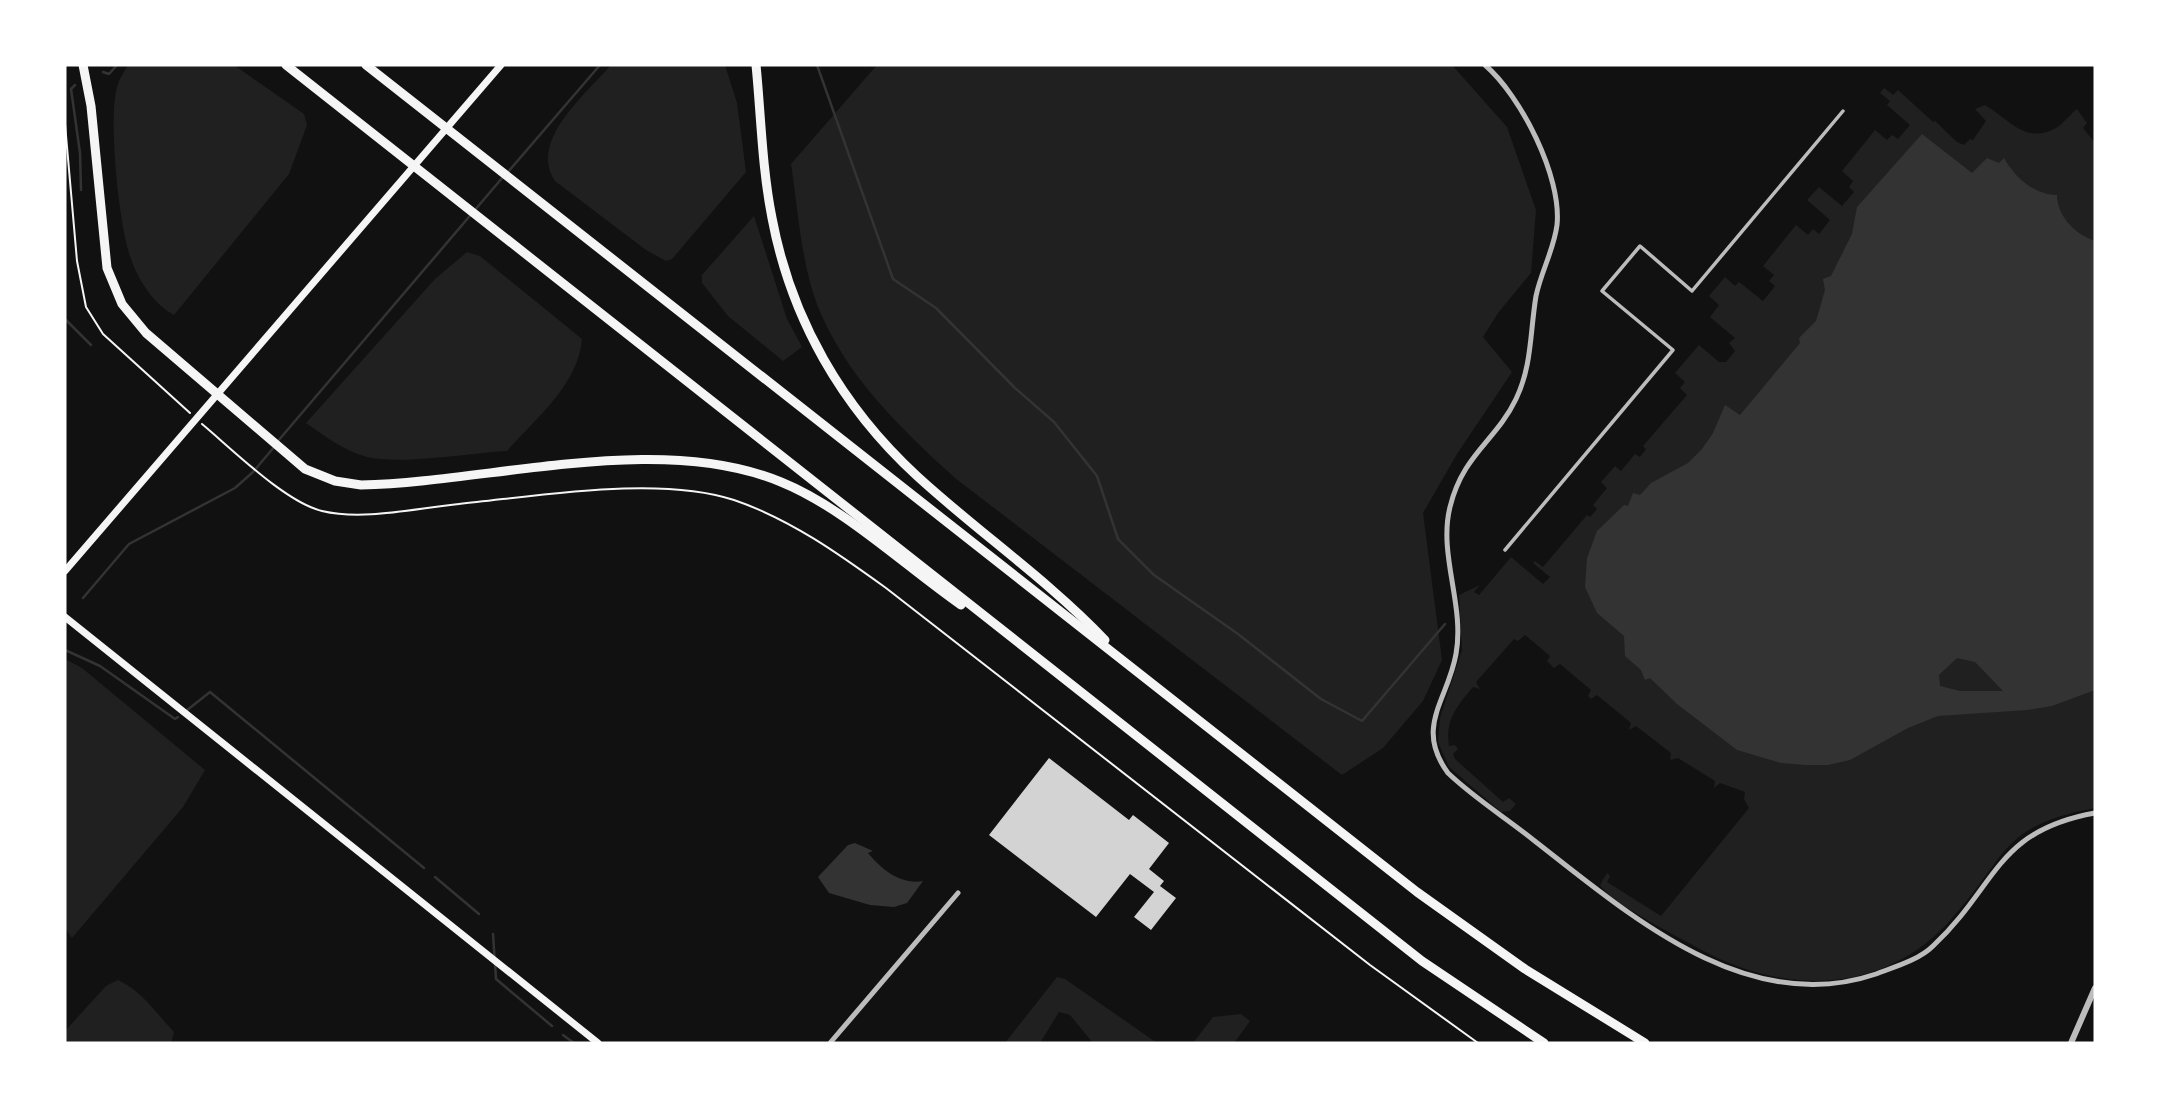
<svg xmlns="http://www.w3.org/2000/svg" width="2160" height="1108" viewBox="0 0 2160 1108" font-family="Lato,sans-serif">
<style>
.green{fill:#202020}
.water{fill:#333;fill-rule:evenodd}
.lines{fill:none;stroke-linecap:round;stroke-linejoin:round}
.stream{stroke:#333;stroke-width:2.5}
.building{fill:#d3d3d3}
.path{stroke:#f5f5f5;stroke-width:2}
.pedestrian{stroke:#bcbcbc;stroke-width:3.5}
.minor{stroke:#bcbcbc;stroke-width:5}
.tertiary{stroke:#bcbcbc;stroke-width:6}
.secondary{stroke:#f5f5f5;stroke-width:7}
.motorway{stroke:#f5f5f5;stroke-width:9}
</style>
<rect width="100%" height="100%" fill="#111"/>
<g class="green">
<path d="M 128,65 L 234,65 L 304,114 L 307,125 L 289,174 L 174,315 C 153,304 137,278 130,256 C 119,225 107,114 118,84 C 120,77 125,71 128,65 Z"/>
<path d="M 611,65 L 725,65 L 737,103 L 746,172 L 672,259 L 666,261 L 646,250 L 555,181 C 528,141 586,94 611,65 Z"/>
<path d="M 877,65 L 1452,65 L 1507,127 L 1536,210 L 1531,273 L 1498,313 L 1483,337 L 1512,372 L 1457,454 L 1423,513 L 1442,660 L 1423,701 L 1383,748 L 1342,775 L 955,478 C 900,428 846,376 818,307 C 801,263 798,210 791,164 Z"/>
<path d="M 1884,88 L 1893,95 L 1898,90 L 1933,122 L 1935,121 L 1957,142 L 1964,145 L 1970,139 L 1973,140 L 1986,121 L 1975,109 L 1985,105 C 2009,119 2026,145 2056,128 C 2064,123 2070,114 2077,109 L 2087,123 L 2083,128 L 2095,143 L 2095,808 C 2001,826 2010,852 1954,916 C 1886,996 1784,996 1698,948 C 1677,936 1611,903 1600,885 L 1607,873 L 1610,876 L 1607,882 L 1661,916 L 1749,808 L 1744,799 L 1745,792 L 1720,783 L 1714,788 L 1715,781 L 1678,758 L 1670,760 L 1671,753 L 1636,726 L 1629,730 L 1631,723 L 1597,695 L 1591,699 L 1588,696 L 1591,690 L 1560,664 L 1554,668 L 1547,661 L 1550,656 L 1525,635 L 1518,641 L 1514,639 L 1476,682 L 1480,689 L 1473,687 C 1457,706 1445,720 1449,746 L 1455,745 L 1458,749 L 1453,754 L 1455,759 L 1503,802 L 1509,798 L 1516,804 L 1510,811 L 1501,812 L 1449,767 L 1438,742 L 1440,718 L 1462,650 L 1459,595 L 1480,585 L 1474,592 L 1479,595 L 1511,557 L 1543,584 L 1550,577 L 1533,563 L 1535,561 L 1543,567 L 1587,515 L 1590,517 L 1597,509 L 1593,505 L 1607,488 L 1601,482 L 1615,466 L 1621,471 L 1635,454 L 1640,457 L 1646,449 L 1643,446 L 1687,395 L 1680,388 L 1685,382 L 1675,373 L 1699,345 L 1719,362 L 1726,362 L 1735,351 L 1729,343 L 1735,338 L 1710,317 L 1719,305 L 1709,296 L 1725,277 L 1735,286 L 1739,282 L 1763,301 L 1775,286 L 1769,281 L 1774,275 L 1763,266 L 1796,225 L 1808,235 L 1813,229 L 1819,234 L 1830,220 L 1807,200 L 1819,187 L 1842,206 L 1854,192 L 1849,187 L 1853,181 L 1842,171 L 1875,130 L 1887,140 L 1892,135 L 1898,139 L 1910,125 L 1887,105 L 1890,101 L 1880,93 Z"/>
<path d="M 754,216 L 787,319 L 802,347 L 783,361 L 728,316 L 702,283 L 702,275 Z"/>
<path d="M 467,252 L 480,256 L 582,339 C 578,385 536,418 507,451 C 469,453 403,465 367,457 C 344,451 325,436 306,423 L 435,279 Z"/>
<path d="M 65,659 L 82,668 L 205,770 L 183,807 L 72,938 L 65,928 Z"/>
<path d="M 1057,977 L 1065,979 L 1157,1043 L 1093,1043 L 1070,1015 L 1059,1012 L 1040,1043 L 1005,1043 Z"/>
<path d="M 118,980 C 142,991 156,1013 174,1032 L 171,1043 L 65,1043 L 65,1031 L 106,986 Z"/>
<path d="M 1241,1014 L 1250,1021 L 1234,1043 L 1193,1043 L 1213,1017 Z"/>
</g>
<g class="water">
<path d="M 1922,134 L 1972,173 L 1987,158 L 1999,163 L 2004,158 C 2015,178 2035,195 2057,195 C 2057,215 2074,234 2095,241 L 2095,690 L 2052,706 L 2027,710 L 1938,716 L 1908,728 L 1850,760 L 1828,765 L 1806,765 L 1781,763 L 1737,750 L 1677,704 L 1650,678 L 1645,680 L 1641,670 L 1625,656 L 1624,636 L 1597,613 L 1585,587 L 1587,558 L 1597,531 L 1624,505 L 1628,506 L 1633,493 L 1640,495 L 1651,483 L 1688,463 L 1702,449 L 1713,433 L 1725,405 L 1740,415 L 1800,343 L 1799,338 L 1816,321 L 1825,290 L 1823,279 L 1831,276 L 1852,234 L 1857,207 ZM 1957,658 L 1975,662 L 2003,691 L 1960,691 L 1940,686 L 1939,675 Z"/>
<path d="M 855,843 L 873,851 L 868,853 C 882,870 901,885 923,881 L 907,903 L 894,907 L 870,905 L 829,893 L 818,877 L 848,845 Z"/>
</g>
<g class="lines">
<g class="stream">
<path d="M 817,65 L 893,279 L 936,308 L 1015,388 L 1054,422 L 1097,476 L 1118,539 L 1154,575 L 1238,634 L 1321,699 L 1362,721 L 1445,624"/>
<path d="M 103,72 L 109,74 L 117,65"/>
<path d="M 75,85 L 71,89 L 80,153 L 81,190"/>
<path d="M 508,172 L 600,65"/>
<path d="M 65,319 L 91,345"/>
<path d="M 278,441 L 503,177"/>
<path d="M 83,598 L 129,544 L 235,488 L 253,472 L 275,446"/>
<path d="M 65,650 L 100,666 L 175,719 L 178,717"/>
<path d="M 186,711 L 210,692 L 424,868"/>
<path d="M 435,877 L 479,914"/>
<path d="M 493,934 L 496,979 L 552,1026"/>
<path d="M 563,1035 L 574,1043"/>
</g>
</g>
<path class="building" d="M 1049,758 L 1129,820 L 1133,815 L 1169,843 L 1149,869 L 1164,881 L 1160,886 L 1176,898 L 1151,930 L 1134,917 L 1154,892 L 1130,874 L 1096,917 L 989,835 Z"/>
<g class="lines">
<g class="path">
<path d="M 65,124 L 77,261 L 86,307 L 103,334 L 190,413"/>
<path d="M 202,424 C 232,449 285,502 322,511 C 364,521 416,508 459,504 C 539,496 659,475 734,500 C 790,519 839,554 886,588 L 1370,965 L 1478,1043"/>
</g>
<path class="pedestrian" d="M 1505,550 L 1673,350 L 1602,291 L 1640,246 L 1692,291 L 1843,111"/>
<g class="minor">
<path d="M 1485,65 C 1521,96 1562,177 1557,225 C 1554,249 1541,272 1536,296 C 1530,332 1532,366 1516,399 C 1496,441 1463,454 1450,507 C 1438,555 1465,605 1456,654 C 1448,700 1414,727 1448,773 C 1475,799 1508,819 1536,842 C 1631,916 1747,1018 1876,974 C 1894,967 1919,960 1933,946 C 1998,885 1995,831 2095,813"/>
<path d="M 830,1043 L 958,893"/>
</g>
<path class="tertiary" d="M 2071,1043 L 2095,988"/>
<g class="secondary">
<path d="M 65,571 L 501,65"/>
<path d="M 65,617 L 598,1043"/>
</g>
<g class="motorway">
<path d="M 83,65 L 91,106 L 107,268 L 122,304 L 146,333 L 305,469 L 335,481 L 361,485 C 491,482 659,431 781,482 C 843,507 905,566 961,605"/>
<path d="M 286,65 L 1422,961 L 1544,1043"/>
<path d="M 366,65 L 1417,892 L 1525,969 L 1645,1043"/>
<path d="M 756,65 C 761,115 762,168 772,218 C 791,319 842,407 917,476 C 978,532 1048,580 1105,640"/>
</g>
</g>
<rect width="2160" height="1108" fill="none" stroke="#ffffff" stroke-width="133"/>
</svg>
